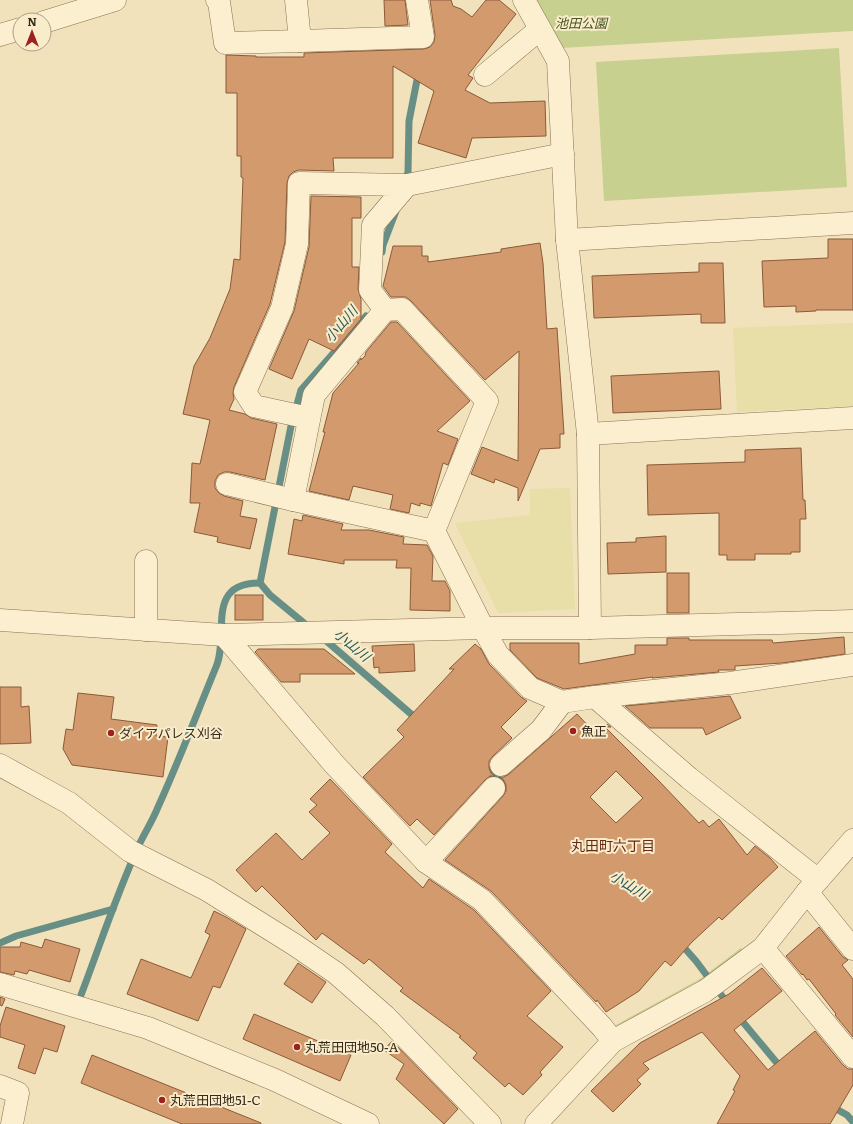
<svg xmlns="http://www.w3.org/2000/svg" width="853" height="1124" viewBox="0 0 853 1124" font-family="Literata,'Noto Sans JP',serif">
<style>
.farmland{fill:#e7dea8}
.green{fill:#c7d08f}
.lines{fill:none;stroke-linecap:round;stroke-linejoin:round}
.stream{stroke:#678f86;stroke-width:7}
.building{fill:#d39a6e;stroke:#8b5a38;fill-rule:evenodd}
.minor-casing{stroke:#8a7154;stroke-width:23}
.minor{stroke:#fcefcf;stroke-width:22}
.poi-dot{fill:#9d211f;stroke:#f8eccb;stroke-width:1.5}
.labels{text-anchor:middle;stroke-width:4;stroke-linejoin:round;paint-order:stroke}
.park-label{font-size:13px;font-style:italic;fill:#47551f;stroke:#f8eccb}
.poi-label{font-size:13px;fill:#37291a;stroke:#f8eccb;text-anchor:start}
.water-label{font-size:14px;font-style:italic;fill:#285956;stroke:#f8eccb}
.neighbourhood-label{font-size:14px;fill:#672916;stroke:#f8eccb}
</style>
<rect width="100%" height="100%" fill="#f1e2bb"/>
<g class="farmland">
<path d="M 853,323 L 853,406 L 737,412 L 733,328 Z"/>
<path d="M 570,488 L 575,609 L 498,613 L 455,523 L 530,515 L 530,489 Z"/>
</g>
<g class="green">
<path d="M 536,0 L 853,0 L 853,31 L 561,48 Z"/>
<path d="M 839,48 L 847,187 L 604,201 L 596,62 Z"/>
<path d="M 741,948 L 745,952 L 704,984 L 617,1032 L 614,1026 L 700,979 Z"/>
</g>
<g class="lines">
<g class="stream">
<path d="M 405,182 L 408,172 L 409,121 L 418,75 L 420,72"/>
<path d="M 382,252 L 383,245 L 396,211"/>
<path d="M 310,628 L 270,595 L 260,583 L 291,426 L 301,390 L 366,316"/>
<path d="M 323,638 L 418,720"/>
<path d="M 482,767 L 488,770 L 512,793"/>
<path d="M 0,943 L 16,936 L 113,909"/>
<path d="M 680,943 L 696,961 L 728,1004"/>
<path d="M 81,995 C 100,945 117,893 139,845 C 145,832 153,820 158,807 C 179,761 197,713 216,667 C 230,635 204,583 260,583"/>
<path d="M 737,1015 L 782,1069"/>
<path d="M 831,1106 L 847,1115 L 853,1122"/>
</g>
</g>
<g class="building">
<path d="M 384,0 L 405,0 L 408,25 L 385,26 Z"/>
<path d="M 430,0 L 451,0 L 453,6 L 461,9 L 472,17 L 486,0 L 499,0 L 516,14 L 468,75 L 473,78 L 465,90 L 490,103 L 545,101 L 546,136 L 472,138 L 466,158 L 418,143 L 434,91 L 393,66 L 393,158 L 333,158 L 334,171 L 299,170 L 293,172 L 289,176 L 287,183 L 285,242 L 270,304 L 234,387 L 233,393 L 234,399 L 229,410 L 245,414 L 251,418 L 277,424 L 265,480 L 230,472 L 224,472 L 218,475 L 215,481 L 215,488 L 219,493 L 224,496 L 243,501 L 240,516 L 257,519 L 250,549 L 217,542 L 218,537 L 194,532 L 200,503 L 190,503 L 192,463 L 200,464 L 210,420 L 183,414 L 194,366 L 210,338 L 230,289 L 234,259 L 240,260 L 243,178 L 241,177 L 241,156 L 237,156 L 237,93 L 226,93 L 226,55 L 256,56 L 256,57 L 304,57 L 304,53 L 424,49 L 430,47 L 434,42 L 435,35 Z"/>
<path d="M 311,196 L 361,197 L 361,218 L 352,218 L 352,267 L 359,267 L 358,289 L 361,299 L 361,319 L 334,351 L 309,339 L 292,379 L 269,369 L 294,311 L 309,247 Z"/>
<path d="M 828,239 L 853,239 L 853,310 L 816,310 L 816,311 L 796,312 L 796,306 L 764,307 L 762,261 L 828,258 Z"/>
<path d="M 540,243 L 543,263 L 547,329 L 557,328 L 564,434 L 560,434 L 560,448 L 540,449 L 518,501 L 518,488 L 495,479 L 494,483 L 471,474 L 482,447 L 518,461 L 519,351 L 485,380 L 411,301 L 406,297 L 391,297 L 383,286 L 393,246 L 422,246 L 422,256 L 428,256 L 428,262 L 501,252 L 501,249 Z"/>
<path d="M 699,263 L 723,263 L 725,323 L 701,323 L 701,314 L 594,318 L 592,276 L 699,272 Z"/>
<path d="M 391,322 L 397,322 L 470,401 L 437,431 L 458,439 L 448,465 L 443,463 L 431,506 L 420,503 L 420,506 L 411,503 L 409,513 L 390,509 L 393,495 L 353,486 L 349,500 L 309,491 L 325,432 L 323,432 L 333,393 L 359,363 L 357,363 L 361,358 L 361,360 L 365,356 L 366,352 Z"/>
<path d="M 719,371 L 721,409 L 613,413 L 611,376 Z"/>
<path d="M 801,448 L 803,500 L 805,500 L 806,519 L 800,519 L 800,552 L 791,552 L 791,554 L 755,554 L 755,560 L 727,560 L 727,555 L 719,555 L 719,513 L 648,515 L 647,465 L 745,462 L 745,450 Z"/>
<path d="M 303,515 L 343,524 L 341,530 L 369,530 L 404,537 L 403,544 L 427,545 L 433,556 L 432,581 L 445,581 L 450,591 L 450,611 L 410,610 L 411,568 L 396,568 L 397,560 L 344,560 L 344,564 L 288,554 L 294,519 L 302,521 Z"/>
<path d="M 666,536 L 666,572 L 608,574 L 607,543 L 636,542 L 636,538 Z"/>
<rect x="667" y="573" width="22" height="40"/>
<rect x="235" y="595" width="28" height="25"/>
<path d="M 844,637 L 845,654 L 782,663 L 735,666 L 735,670 L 718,670 L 719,672 L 652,678 L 653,677 L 564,689 L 537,678 L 510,650 L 510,643 L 579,643 L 579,664 L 635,654 L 635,645 L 667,645 L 667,638 L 689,638 L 689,640 L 772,640 L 773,643 Z"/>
<path d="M 414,644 L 415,671 L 379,673 L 379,667 L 374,668 L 372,646 Z"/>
<path d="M 475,644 L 481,649 L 489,664 L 521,697 L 527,701 L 501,727 L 512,738 L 493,756 L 489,761 L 489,768 L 491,773 L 495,776 L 490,776 L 485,780 L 434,835 L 417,819 L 410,826 L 363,777 L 404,737 L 397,730 L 454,669 L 449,669 Z"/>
<path d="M 258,649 L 324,649 L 355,674 L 300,674 L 300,682 L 281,682 L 255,652 Z"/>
<path d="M 0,687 L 21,687 L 21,707 L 29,706 L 31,743 L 0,744 Z"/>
<path d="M 78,693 L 114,697 L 111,719 L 157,725 L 156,736 L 168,737 L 163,777 L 72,765 L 63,749 L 66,729 L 73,730 Z"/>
<path d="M 730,696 L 741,718 L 706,735 L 703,728 L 650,728 L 625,706 Z"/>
<path d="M 577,714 L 596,734 L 607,724 L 611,727 L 605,727 L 660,782 L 699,823 L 703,820 L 709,827 L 719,819 L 747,855 L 755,846 L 770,858 L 778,867 L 722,920 L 719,917 L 692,942 L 671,966 L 665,961 L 639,991 L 606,1012 L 597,1000 L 596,1002 L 491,891 L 445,860 L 503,796 L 506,791 L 506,785 L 503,779 L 499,777 L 504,777 L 509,774 ZM 616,771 L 643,798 L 616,823 L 590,797 Z"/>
<path d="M 330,779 L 392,844 L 385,852 L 423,888 L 429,879 L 474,910 L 551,991 L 527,1016 L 563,1047 L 540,1072 L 542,1075 L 523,1095 L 509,1083 L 505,1087 L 473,1058 L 477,1053 L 459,1037 L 461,1036 L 400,991 L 403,988 L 369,959 L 364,964 L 322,933 L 316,940 L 262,886 L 256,892 L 236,870 L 276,833 L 302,860 L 330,833 L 309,812 L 317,805 L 310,799 Z"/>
<path d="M 214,911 L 226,917 L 246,929 L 220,988 L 213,986 L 198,1021 L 127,994 L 141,959 L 191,978 L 210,935 L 205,932 Z"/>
<path d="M 819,927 L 843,957 L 848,960 L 842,965 L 853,979 L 853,1037 L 835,1015 L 836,1014 L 809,979 L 807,980 L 803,974 L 802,975 L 786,956 Z"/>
<path d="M 45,939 L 80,949 L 70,982 L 29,970 L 27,974 L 15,971 L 14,975 L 0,972 L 0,947 L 20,947 L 21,942 L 42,948 Z"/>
<path d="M 298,963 L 326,982 L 312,1003 L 284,984 Z"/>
<path d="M 762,968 L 782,991 L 734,1030 L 768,1070 L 815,1031 L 843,1065 L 848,1069 L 853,1069 L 853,1085 L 830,1124 L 717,1124 L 735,1091 L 733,1090 L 740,1076 L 702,1032 L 643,1063 L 649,1069 L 637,1080 L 641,1084 L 613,1112 L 591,1091 L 640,1043 L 729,994 Z"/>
<path d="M 0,997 L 5,999 L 2,1006 L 0,1005 Z"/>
<path d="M 6,1007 L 65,1026 L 57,1052 L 44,1048 L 35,1074 L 18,1068 L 25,1045 L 0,1037 L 0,1026 Z"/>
<path d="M 254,1014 L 351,1055 L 340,1081 L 243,1039 Z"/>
<path d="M 392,1041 L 458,1109 L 444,1124 L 396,1079 L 404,1064 L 384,1050 Z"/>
<path d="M 92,1055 L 261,1123 L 261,1124 L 182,1124 L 81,1083 Z"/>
</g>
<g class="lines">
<g class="minor-casing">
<g id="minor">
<path d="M 217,0 L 219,2 L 225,43 L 300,41"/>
<path d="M 296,0 L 300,41 L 423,37 L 417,0"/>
<path d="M 524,0 L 558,61 L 567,240 L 588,434 L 590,628"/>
<path d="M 44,22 L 115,0"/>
<path d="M 0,35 L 20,29"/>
<path d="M 485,75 L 540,29"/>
<path d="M 407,185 L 563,154"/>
<path d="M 567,240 L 853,223"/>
<path d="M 309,418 L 254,406 L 245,392 L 282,308 L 297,244 L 299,183 L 407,185 L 373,225 L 370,290 L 385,310"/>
<path d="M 588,434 L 853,418"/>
<path d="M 227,484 L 293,500"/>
<path d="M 434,531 L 293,500 L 314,395 L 385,310 L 402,309 L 487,401 L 434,531 L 483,628 L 498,655 L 530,688 L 562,702 L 595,697 L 689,778 L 818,880 L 807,892 L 763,948 L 705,991 L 613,1041 L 536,1124"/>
<path d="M 0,620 L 224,635 L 483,628 L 590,628 L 853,621"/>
<path d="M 146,630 L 146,561"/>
<path d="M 224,635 L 334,764 L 426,862 L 482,900 L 602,1027 L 613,1041"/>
<path d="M 595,697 L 730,683 L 853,665"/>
<path d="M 0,765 L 69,803 L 130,851 L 207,890 L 295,945 L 336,973 L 385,1016 L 490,1124"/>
<path d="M 501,765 L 541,730 L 562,702"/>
<path d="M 426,862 L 494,788"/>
<path d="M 818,880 L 853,840"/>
<path d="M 807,892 L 853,949"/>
<path d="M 763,948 L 853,1057"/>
<path d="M 0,984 L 148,1028 L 275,1080 L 368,1124"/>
<path d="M 0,1086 L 18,1093 L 12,1124"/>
</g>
</g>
<use href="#minor" class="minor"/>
</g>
<g class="poi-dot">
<circle cx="573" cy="731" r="4"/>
<circle cx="111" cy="733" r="4"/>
<circle cx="297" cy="1047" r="4"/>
<circle cx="162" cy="1100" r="4"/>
</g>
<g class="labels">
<g class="park-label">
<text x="581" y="28">池田公園</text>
</g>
<g class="poi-label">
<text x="581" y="736">魚正</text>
<text x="119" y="738">ダイアパレス刈谷</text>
<text x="305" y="1052">丸荒田団地50-A</text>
<text x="170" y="1105">丸荒田団地51-C</text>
</g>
<g class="water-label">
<text transform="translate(341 324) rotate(-49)" y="5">小山川</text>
<text transform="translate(352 645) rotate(40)" y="5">小山川</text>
<text transform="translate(629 885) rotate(31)" y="5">小山川</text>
</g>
<g class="neighbourhood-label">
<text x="613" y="851">丸田町六丁目</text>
</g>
</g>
<g transform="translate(32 32)"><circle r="19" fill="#f8eccb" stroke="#ab9e84"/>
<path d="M0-3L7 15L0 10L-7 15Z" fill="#9d211f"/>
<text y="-6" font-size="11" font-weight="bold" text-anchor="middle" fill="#37291a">N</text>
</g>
</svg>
